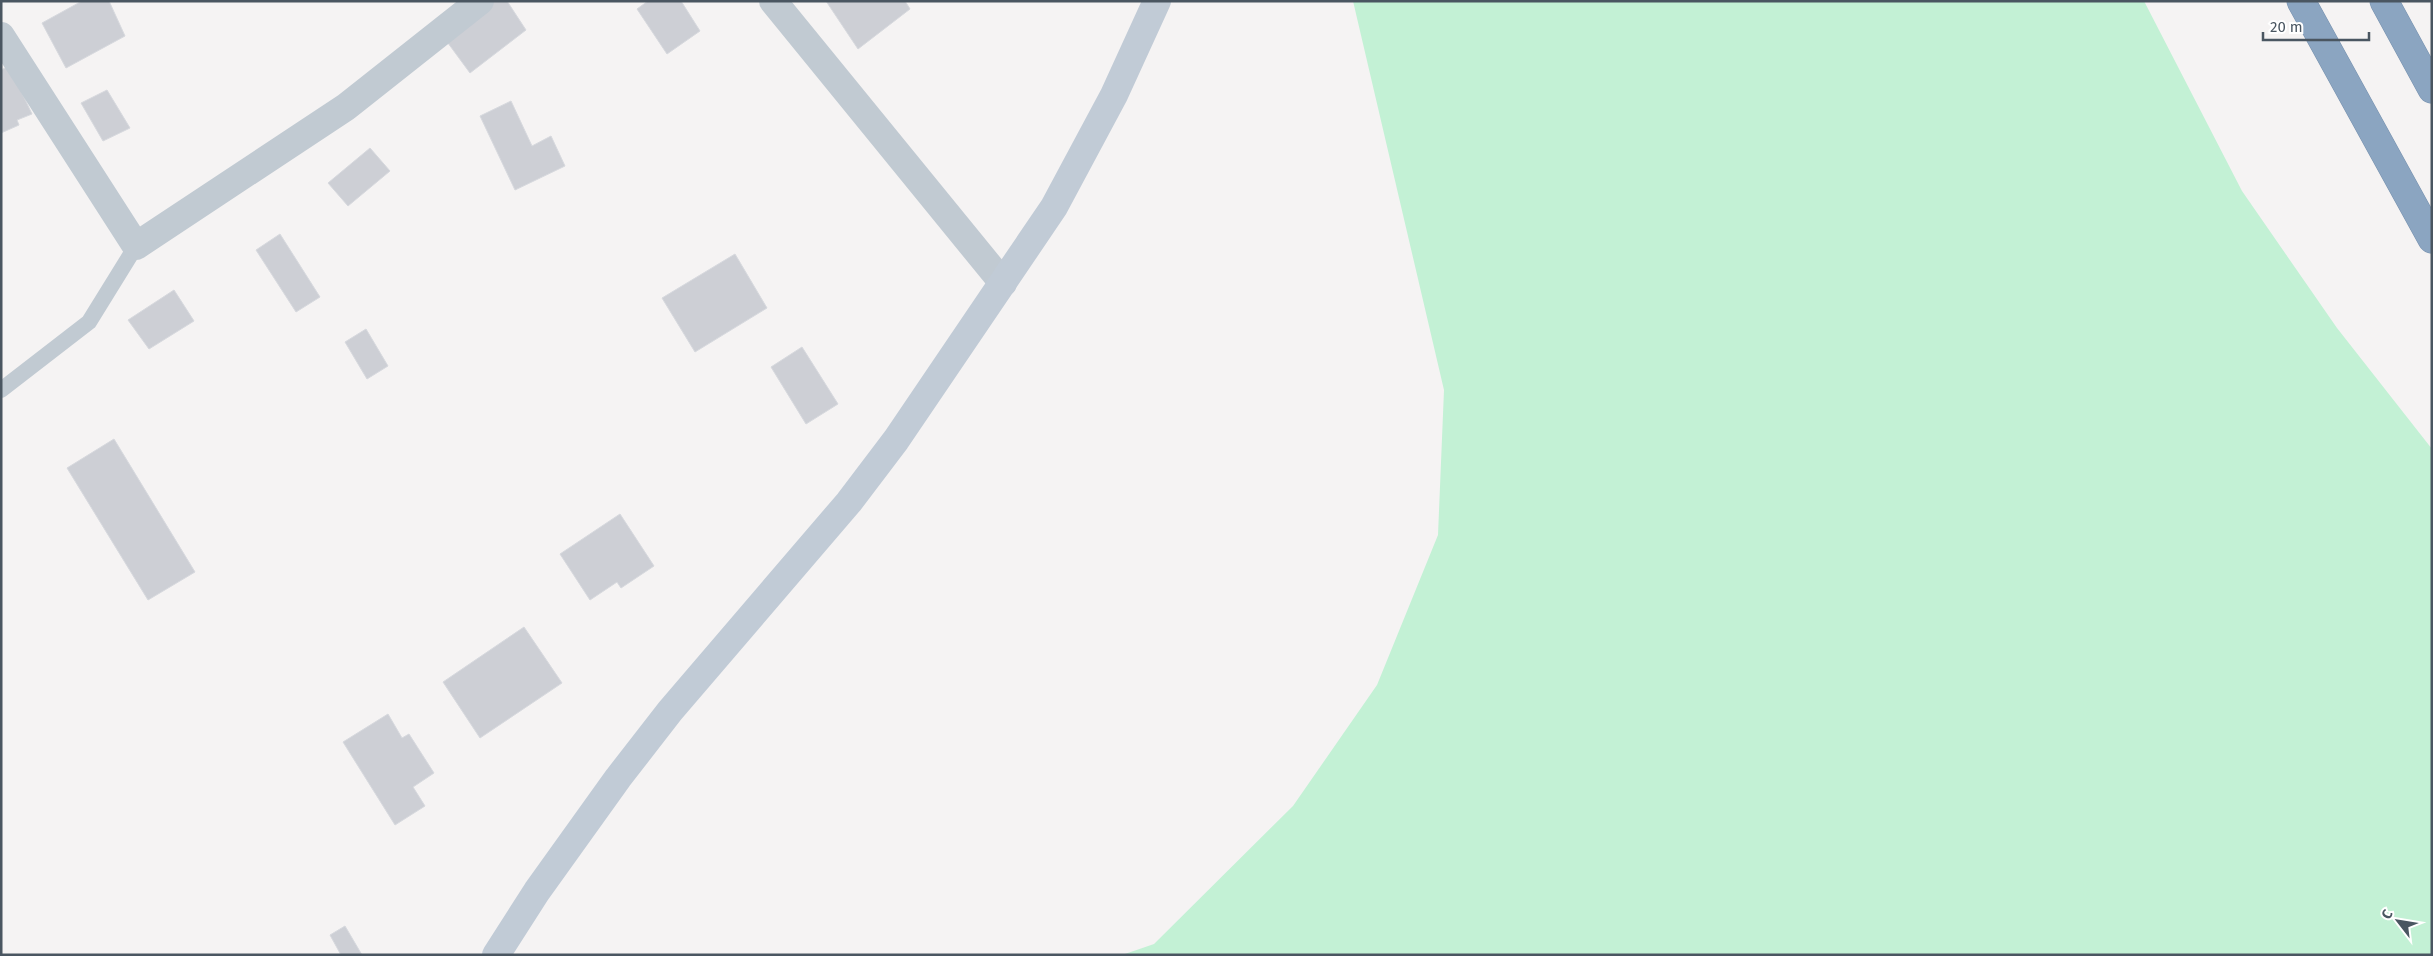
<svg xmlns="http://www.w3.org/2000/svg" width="2433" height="956" viewBox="0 0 2433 956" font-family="'Fira Sans',sans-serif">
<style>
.green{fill:#c3f1d5}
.building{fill:#cdcfd5;stroke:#d7d9de}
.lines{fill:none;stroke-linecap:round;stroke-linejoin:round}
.highway-casing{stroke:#7690ad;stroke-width:29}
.lane{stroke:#c1cad2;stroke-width:16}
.street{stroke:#c1cad2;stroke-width:28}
.secondary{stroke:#c1cbd6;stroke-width:28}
.highway{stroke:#8ba5c1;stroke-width:28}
</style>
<rect width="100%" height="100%" fill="#f5f3f3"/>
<path class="green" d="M 1353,1 L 2144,1 L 2242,191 L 2337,328 L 2432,449 L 2432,955 L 1122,955 L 1154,944 L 1293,806 L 1377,685 L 1438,535 L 1444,390 Z"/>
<g class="building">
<path d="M 82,1 L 109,1 L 125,36 L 66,68 L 42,23 Z"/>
<path d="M 493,1 L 507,1 L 526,30 L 470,73 L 445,39 Z"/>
<path d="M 648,1 L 681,1 L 700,31 L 667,54 L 637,9 Z"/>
<path d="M 826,1 L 905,1 L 910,9 L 858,49 Z"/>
<path d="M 9,66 L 32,114 L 17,120 L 19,125 L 1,133 L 1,70 Z"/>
<path d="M 107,90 L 130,128 L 103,141 L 81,103 Z"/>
<path d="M 511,101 L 532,146 L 551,136 L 565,166 L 515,190 L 480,116 Z"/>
<path d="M 370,148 L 390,171 L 348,206 L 328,183 Z"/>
<path d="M 280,234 L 320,297 L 296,312 L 256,250 Z"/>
<path d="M 735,254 L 767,308 L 695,352 L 662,298 Z"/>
<path d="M 174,290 L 194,321 L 149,349 L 128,320 Z"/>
<path d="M 366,329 L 388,366 L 367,379 L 345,342 Z"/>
<path d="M 802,347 L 838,404 L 806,424 L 771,367 Z"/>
<path d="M 114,439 L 195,572 L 148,600 L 67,468 Z"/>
<path d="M 620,514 L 654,566 L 621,588 L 617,582 L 590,600 L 560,554 Z"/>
<path d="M 524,627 L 562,683 L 480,738 L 443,682 Z"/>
<path d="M 388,714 L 402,738 L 409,734 L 434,773 L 413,787 L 425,806 L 395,825 L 343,742 Z"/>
<path d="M 345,926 L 362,955 L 341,955 L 330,935 Z"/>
</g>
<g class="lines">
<g class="highway-casing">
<g id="highway">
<path d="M 2301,1 L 2432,239"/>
<path d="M 2384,1 L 2432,89"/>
</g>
</g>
<path class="lane" d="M 1,390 L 89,322 L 136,246"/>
<g class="street">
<path d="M 773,1 L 1003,283"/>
<path d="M 1,36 L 136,246 L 346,107 L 480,1"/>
</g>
<path class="secondary" d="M 496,955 L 537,891 L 618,778 L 670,711 L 849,502 L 896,440 L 1054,207 L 1114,95 L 1157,1"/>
<use href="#highway" class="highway"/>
</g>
<rect width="2433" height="956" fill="none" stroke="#4a5661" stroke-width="5"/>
<g transform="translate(2398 921) rotate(301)" stroke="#ffffff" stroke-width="4" paint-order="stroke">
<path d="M0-4L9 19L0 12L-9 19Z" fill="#4a5661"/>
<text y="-8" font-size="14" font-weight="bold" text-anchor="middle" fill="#4a5661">С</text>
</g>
<path d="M2263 32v8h106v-8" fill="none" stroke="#4a5661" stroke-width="2.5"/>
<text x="2270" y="32" font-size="15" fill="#4a5661" stroke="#ffffff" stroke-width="4" paint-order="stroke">20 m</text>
</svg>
